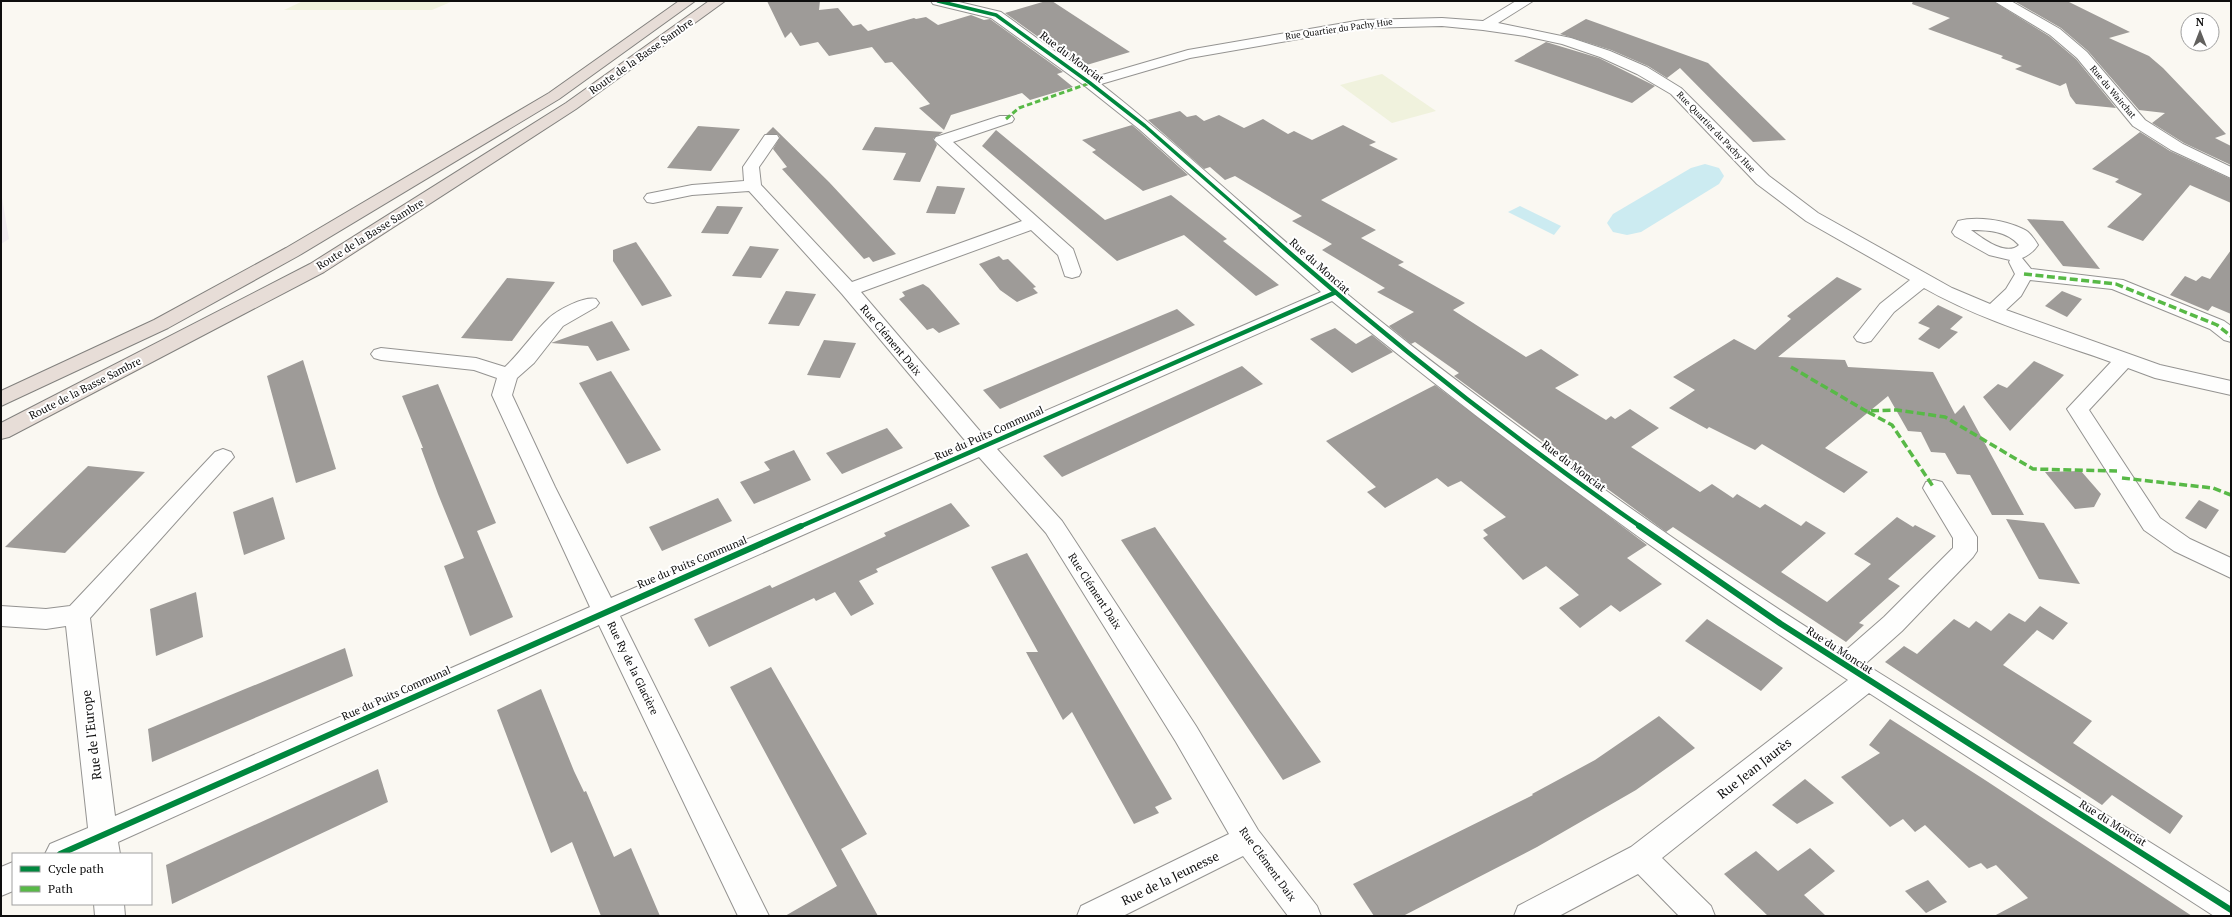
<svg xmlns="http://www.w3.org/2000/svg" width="2232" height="917" viewBox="0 0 2232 917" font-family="'PT Serif',serif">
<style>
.industrial{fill:#f1ecef}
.pitch{fill:#f0f2dd}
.water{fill:#ccebf1}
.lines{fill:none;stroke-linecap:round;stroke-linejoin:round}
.river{fill:#ccebf1;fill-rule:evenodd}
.building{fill:#9e9b98}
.minor-casing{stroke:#949391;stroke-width:2}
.highway-casing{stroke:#82817e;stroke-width:2}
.minor{fill:#fefefd;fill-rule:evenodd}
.highway{fill:#e7ddd7;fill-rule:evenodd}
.quiet-far1{stroke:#58b947;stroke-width:3;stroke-dasharray:5.5 3;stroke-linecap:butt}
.quiet{stroke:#58b947;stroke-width:3.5;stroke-dasharray:8 3.5;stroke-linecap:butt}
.cycleway-far2-casing{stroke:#fff;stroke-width:5.5}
.cycleway-far1-casing{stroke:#fff;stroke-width:7}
.cycleway-casing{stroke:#fff;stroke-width:8}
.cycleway-far2{stroke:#00873e;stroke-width:3.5}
.cycleway-far1{stroke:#00873e;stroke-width:4.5}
.cycleway{stroke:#00873e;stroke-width:6}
.labels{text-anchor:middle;stroke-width:4;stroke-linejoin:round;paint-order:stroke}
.far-street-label{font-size:9px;fill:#0e0e0e;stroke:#fff}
.street-label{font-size:11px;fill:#0e0e0e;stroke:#fff}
.near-street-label{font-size:13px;fill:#0e0e0e;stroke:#fff}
</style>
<rect width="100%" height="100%" fill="#faf8f2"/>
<path class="industrial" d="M 1,192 L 9,239 L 1,244 Z"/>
<g class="pitch">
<path d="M 303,1 L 453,1 L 432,10 L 284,10 Z"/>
<path d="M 1382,74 L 1436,111 L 1392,123 L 1340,85 Z"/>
</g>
<path class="water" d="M 1520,206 L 1561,226 L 1554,235 L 1508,212 Z"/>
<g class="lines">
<path class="river" d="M 1705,164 L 1719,168 L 1724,176 L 1719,184 L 1641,232 L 1627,235 L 1613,232 L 1607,223 L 1613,214 L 1691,168 Z"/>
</g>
<g class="building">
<path d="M 767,1 L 820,1 L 819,10 L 838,8 L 853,26 L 861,24 L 868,31 L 914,18 L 916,19 L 926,17 L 938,25 L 971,15 L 984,20 L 990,19 L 1063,72 L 1057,74 L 1073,87 L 1030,100 L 1022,93 L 951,115 L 944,130 L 919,108 L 930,104 L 892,62 L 885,63 L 872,47 L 829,56 L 818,42 L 800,46 L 791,32 L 785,38 Z"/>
<path d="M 1046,1 L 1052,1 L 1130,52 L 1080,67 L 1005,13 Z"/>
<path d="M 1913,1 L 1993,1 L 2049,36 L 2076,59 L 2116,108 L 2076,104 L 2070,96 L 2066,83 L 2060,86 L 2015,69 L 2022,66 L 2001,58 L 2003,56 L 1928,29 L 1950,18 L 1912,4 Z"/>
<path d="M 2014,1 L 2067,1 L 2130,32 L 2109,38 L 2149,56 L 2163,68 L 2226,134 L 2215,138 L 2231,146 L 2231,165 L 2184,143 L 2152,123 L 2165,113 L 2139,110 L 2088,51 L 2061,28 Z"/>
<path d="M 1586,19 L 1708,63 L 1786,140 L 1753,142 L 1680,68 L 1667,78 L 1648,66 L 1611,50 L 1560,34 Z"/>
<path d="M 1546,42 L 1599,58 L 1655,86 L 1632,103 L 1514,61 Z"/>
<path d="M 1180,111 L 1187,117 L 1196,115 L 1204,121 L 1219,115 L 1244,128 L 1263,119 L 1288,134 L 1294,131 L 1312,140 L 1343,125 L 1376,142 L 1369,145 L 1398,159 L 1321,200 L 1376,230 L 1361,238 L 1404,262 L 1398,265 L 1465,303 L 1453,310 L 1526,357 L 1541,349 L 1579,375 L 1555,388 L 1606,420 L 1611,416 L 1615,419 L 1630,409 L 1659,428 L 1631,447 L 1700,492 L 1712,484 L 1733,498 L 1737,494 L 1760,508 L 1765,504 L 1801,526 L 1806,521 L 1826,533 L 1781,572 L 1827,602 L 1871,564 L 1854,554 L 1897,517 L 1913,527 L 1915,525 L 1936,536 L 1888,579 L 1900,586 L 1859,623 L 1864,625 L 1846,642 L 1673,527 L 1666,532 L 1454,376 L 1459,373 L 1415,342 L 1411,344 L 1391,328 L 1389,326 L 1414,312 L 1377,292 L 1385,288 L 1322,250 L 1332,244 L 1292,221 L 1302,216 L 1235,176 L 1225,180 L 1210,167 L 1204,169 L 1148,120 Z"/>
<path d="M 1132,125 L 1138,130 L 1188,175 L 1143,191 L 1092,152 L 1096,150 L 1082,140 Z"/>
<path d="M 698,126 L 740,129 L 711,171 L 667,168 Z"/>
<path d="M 773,127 L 829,182 L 896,254 L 873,262 L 869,257 L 864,259 L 782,169 L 787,167 L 773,149 L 780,137 L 777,134 L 766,134 Z"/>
<path d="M 875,127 L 943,132 L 933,139 L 937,145 L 920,182 L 893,180 L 906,153 L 862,150 Z"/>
<path d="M 996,130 L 1105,220 L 1171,195 L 1227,239 L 1223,241 L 1279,285 L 1256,296 L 1184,235 L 1117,261 L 982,146 Z"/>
<path d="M 2140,132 L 2170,151 L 2231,179 L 2231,203 L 2190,185 L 2143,241 L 2107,227 L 2142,194 L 2115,182 L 2119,179 L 2092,169 Z"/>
<path d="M 937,186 L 965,188 L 955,214 L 926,213 Z"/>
<path d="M 717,206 L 743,207 L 728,234 L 701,233 Z"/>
<path d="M 2027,219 L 2063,221 L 2100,269 L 2063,266 Z"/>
<path d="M 636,242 L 663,282 L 672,296 L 642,306 L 613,261 L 613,250 Z"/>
<path d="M 750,246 L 779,249 L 761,278 L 732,276 Z"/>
<path d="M 2231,250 L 2231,314 L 2212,306 L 2208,311 L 2170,295 L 2185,276 L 2196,281 L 2202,276 L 2210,279 Z"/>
<path d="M 999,256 L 1003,260 L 1008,259 L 1036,287 L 1033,288 L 1038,293 L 1017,302 L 1000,290 L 979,264 Z"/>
<path d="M 1837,277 L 1862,289 L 1778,357 L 1845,360 L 1848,367 L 1933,372 L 1955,414 L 1964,405 L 2024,515 L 1992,515 L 1970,475 L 1957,474 L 1945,453 L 1931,452 L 1921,432 L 1908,431 L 1888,396 L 1825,448 L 1868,472 L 1844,493 L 1762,444 L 1755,450 L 1709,427 L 1707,429 L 1669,408 L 1695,390 L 1673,377 L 1734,339 L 1755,350 L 1791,319 L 1787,316 Z"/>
<path d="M 507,278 L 555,282 L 512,341 L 461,338 Z"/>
<path d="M 923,284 L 929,288 L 960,324 L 939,333 L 933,328 L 927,330 L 899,299 L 905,296 L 902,292 Z"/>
<path d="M 786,291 L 816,294 L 799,326 L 768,324 Z"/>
<path d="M 2062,291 L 2082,299 L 2067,317 L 2045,306 Z"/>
<path d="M 1938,305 L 1963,317 L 1950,329 L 1958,332 L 1939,349 L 1918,339 L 1930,328 L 1918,323 Z"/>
<path d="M 1177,309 L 1195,325 L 1000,409 L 983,390 Z"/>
<path d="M 612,321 L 630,350 L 597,361 L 588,346 L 551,343 Z"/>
<path d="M 1335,328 L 1356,344 L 1372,335 L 1393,352 L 1352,373 L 1310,339 Z"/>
<path d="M 824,340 L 856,343 L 840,378 L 807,375 Z"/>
<path d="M 303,360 L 336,469 L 296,483 L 267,376 Z"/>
<path d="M 2034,361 L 2064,375 L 2010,431 L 1983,397 L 1998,384 L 2007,388 Z"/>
<path d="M 1242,366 L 1263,384 L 1062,477 L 1043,456 Z"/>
<path d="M 611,371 L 661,450 L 627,464 L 579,383 Z"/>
<path d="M 438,384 L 496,523 L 477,531 L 513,617 L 470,636 L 444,566 L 464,558 L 438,494 L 421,448 L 423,448 L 402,396 Z"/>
<path d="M 1435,385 L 1647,545 L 1627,558 L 1662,584 L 1620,612 L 1611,605 L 1580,628 L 1559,608 L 1579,595 L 1546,566 L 1523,580 L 1483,538 L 1488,535 L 1483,530 L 1506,517 L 1461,481 L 1448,487 L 1437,478 L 1385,508 L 1367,492 L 1376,487 L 1326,441 Z"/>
<path d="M 887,428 L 903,448 L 842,474 L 826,453 Z"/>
<path d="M 794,450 L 811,480 L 754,504 L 740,482 L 770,470 L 764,462 Z"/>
<path d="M 88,466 L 145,472 L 65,553 L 5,547 Z"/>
<path d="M 2081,471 L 2101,494 L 2094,507 L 2075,509 L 2045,472 Z"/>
<path d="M 273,497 L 285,539 L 244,555 L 233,512 Z"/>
<path d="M 718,498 L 732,521 L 662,551 L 649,527 Z"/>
<path d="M 2199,500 L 2219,510 L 2206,529 L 2185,518 Z"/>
<path d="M 951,503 L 970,526 L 876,569 L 878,572 L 859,581 L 874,604 L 851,616 L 835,592 L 816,601 L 814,598 L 709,647 L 694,619 L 770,585 L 772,588 L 886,536 L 884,533 Z"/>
<path d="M 2006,519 L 2044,523 L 2080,584 L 2039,579 Z"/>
<path d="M 1155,527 L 1206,600 L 1321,762 L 1283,780 L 1121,540 Z"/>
<path d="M 1027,553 L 1172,799 L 1155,807 L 1159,813 L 1134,824 L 1072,712 L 1063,720 L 1026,652 L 1038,652 L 991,567 Z"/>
<path d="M 196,592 L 203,637 L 156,656 L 150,609 Z"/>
<path d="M 2040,606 L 2068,623 L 2053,640 L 2037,630 L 2003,665 L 2092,721 L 2073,743 L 2183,816 L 2170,834 L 2112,795 L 2102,805 L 1885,662 L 1904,646 L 1917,654 L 1954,619 L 1969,628 L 1976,621 L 1991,631 L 2009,613 L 2025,622 Z"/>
<path d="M 1707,619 L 1744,643 L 1783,668 L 1761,691 L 1685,641 Z"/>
<path d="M 345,648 L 353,676 L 152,762 L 148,729 Z"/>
<path d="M 771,667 L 867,834 L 841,849 L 878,916 L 785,916 L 837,886 L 730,687 Z"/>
<path d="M 541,689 L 574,771 L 584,792 L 586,791 L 614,857 L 631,848 L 660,916 L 601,916 L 572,842 L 551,853 L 497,710 Z"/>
<path d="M 1659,716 L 1695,748 L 1636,790 L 1537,847 L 1403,916 L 1374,916 L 1353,884 L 1533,795 L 1532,794 L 1595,760 Z"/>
<path d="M 1890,719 L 1985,780 L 2192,916 L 1994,916 L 2028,898 L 1996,865 L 1987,869 L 1981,863 L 1969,868 L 1925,825 L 1915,832 L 1903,819 L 1890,827 L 1841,777 L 1880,753 L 1869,745 Z"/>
<path d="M 378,769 L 388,802 L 172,904 L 166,865 Z"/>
<path d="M 1805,779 L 1834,803 L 1797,824 L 1772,805 Z"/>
<path d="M 1810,848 L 1835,871 L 1804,895 L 1826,916 L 1768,916 L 1724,874 L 1756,851 L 1778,871 Z"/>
<path d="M 1928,880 L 1947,902 L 1926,913 L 1905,891 Z"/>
</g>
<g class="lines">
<g class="minor-casing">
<g id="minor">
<path d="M 931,1 L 955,1 L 1001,12 L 1092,78 L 1188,50 L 1362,20 L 1442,18 L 1483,21 L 1516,1 L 1533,1 L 1498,23 L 1571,38 L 1610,51 L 1647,67 L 1681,88 L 1769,176 L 1818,213 L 1952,288 L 1990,304 L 2006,289 L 2015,274 L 2009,262 L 2010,260 L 1989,255 L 1955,236 L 1952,232 L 1958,221 C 1977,216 2005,220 2023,229 C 2029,231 2035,240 2038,245 C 2034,251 2029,255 2022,258 L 2031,269 L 2123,280 L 2224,321 L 2231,326 L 2231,342 L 2224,340 L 2210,329 L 2112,289 L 2030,280 L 2021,296 L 2006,310 L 2160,365 L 2231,381 L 2231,395 L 2155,378 L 2128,368 L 2089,410 L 2160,518 L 2190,539 L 2231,558 L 2231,578 L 2174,551 L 2144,530 L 2067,409 L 2111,362 C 2049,340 1982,321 1924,288 L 1894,312 L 1871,341 L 1864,343 L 1857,341 L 1854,337 L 1880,304 L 1910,280 L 1806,221 L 1757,184 L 1671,94 L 1637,74 L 1600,57 L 1562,44 L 1525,36 L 1483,30 L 1442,26 L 1362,28 L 1190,58 L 1101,84 C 1184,149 1260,222 1341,289 C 1406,343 1474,394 1542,444 C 1641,517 1741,587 1845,651 L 1884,617 L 1953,548 L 1953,538 L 1923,488 L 1926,482 L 1934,480 L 1942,482 L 1977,537 L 1977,551 L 1973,557 L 1902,631 L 1865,664 L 2231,893 L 2231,916 L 2214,916 L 1869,693 L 1662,858 L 1711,906 L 1715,916 L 1679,916 L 1638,874 L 1559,916 L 1514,916 L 1518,906 L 1631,847 L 1848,680 C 1669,564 1497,436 1332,301 L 997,449 L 1062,521 L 1196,726 L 1258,830 L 1317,906 L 1321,916 L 1288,916 L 1243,856 L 1123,916 L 1077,916 L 1081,906 L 1229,834 L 1176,742 L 1046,533 L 979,457 L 620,616 L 769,916 L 738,916 L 599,625 L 118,842 L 120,854 L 45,854 L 50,844 L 88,828 L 66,626 L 46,629 L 1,626 L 1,606 L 46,609 L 70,606 L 215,452 L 223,449 L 231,452 L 234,457 L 90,618 L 115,816 L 590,607 L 492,395 L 497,378 L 474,370 L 381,360 L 374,358 L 371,354 L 374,350 L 381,348 L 476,358 L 505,367 C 521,352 533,333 549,318 C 558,310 584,296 596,299 L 599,303 L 596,307 L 563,326 L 534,363 L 517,378 L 512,395 L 555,487 L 611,598 L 968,444 L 842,294 L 749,191 L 692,195 L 653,203 L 647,202 L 644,198 L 647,194 L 692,185 L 744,181 L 743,167 L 765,135 L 777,135 L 779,138 L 759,167 L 761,185 L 852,282 L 1022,221 L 934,140 L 936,137 L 1000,116 L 1012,116 L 1014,119 L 1012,122 L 953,142 L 1073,249 L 1081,272 L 1079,276 L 1072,278 L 1065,276 L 1058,255 L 1031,230 L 861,292 L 985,437 L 1321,292 L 1139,129 L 1085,86 L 991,18 L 933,4 ZM 1971,230 C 1988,230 2007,231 2019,245 C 2006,257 1982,238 1971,230 Z"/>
<path d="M 1994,1 L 2011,1 L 2060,29 L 2087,52 L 2145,120 L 2183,144 L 2231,167 L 2231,178 L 2171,150 L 2133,126 L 2077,58 L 2050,35 Z"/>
<path d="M 13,862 L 13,891 L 1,896 L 1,867 Z"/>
<path d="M 94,904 L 124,904 L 125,916 L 95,916 Z"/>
</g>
</g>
<g class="highway-casing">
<g id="highway">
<path d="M 679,1 L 695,1 L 559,99 L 298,256 L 168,328 L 1,406 L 1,391 L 154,320 L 286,248 L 549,93 Z"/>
<path d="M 709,1 L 725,1 L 576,109 L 324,272 L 9,437 L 1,439 L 1,423 L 310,264 L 566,103 Z"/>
</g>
</g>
<use href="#minor" class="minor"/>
<use href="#highway" class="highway"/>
<path class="quiet-far1" d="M 1006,119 L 1019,108 L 1090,83"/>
<g class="quiet">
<path d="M 2024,274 L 2116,284 L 2217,325 L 2231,336"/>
<path d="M 1791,367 L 1866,411 L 1897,410 L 1945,417 L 2033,469 L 2117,471"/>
<path d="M 1868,412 L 1892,425 L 1934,488"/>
<path d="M 2122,478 L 2213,488 L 2231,495"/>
</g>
<g class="cycleway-far2-casing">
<path id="cycleway-far2" d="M 938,1 L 996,15 L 1090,83 L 1145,126 L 1261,228"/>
</g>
<g class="cycleway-far1-casing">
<g id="cycleway-far1">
<path d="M 1260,227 C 1381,334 1508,435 1641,527"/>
<path d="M 799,527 L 1334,293"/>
</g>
</g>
<g class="cycleway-casing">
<g id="cycleway">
<path d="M 1639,526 L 1781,624 L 2231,910"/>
<path d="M 60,854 L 801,526"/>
</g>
</g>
<use href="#cycleway-far2" class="cycleway-far2"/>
<use href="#cycleway-far1" class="cycleway-far1"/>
<use href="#cycleway" class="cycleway"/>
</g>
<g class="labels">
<g class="far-street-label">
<text transform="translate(1339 29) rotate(-8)" y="3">Rue Quartier du Pachy Hue</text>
<text transform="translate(2113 92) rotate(50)" y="3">Rue du Wairchat</text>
<text transform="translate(1716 132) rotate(46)" y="3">Rue Quartier du Pachy Hue</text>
</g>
<g class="street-label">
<text transform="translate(641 56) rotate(-35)" y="4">Route de la Basse Sambre</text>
<text transform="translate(1072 57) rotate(37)" y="4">Rue du Monciat</text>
<text transform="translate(370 234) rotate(-32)" y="4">Route de la Basse Sambre</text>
<text transform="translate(1320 266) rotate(42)" y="4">Rue du Monciat</text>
<text transform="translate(891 340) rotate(50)" y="4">Rue Clément Daix</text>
<text transform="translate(85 388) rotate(-27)" y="4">Route de la Basse Sambre</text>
<text transform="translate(989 433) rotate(-24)" y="4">Rue du Puits Communal</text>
<text transform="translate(1574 466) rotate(37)" y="4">Rue du Monciat</text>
<text transform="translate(692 562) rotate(-23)" y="4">Rue du Puits Communal</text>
<text transform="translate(1095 591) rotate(57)" y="4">Rue Clément Daix</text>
<text transform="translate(1840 650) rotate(33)" y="4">Rue du Monciat</text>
<text transform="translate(633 668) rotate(64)" y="4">Rue Ry de la Glacière</text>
<text transform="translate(396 693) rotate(-24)" y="4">Rue du Puits Communal</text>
<text transform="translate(2113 823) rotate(32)" y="4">Rue du Monciat</text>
<text transform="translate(1268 864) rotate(54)" y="4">Rue Clément Daix</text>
</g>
<g class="near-street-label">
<text transform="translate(91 735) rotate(-97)" y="5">Rue de l'Europe</text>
<text transform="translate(1754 768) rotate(-38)" y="5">Rue Jean Jaurès</text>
<text transform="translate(1170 878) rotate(-26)" y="5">Rue de la Jeunesse</text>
</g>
</g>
<rect width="2232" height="917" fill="none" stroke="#0e0e0e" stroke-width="4"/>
<rect x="12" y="853" width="140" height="52" fill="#ffffff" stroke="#9f9f9f"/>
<rect x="20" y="866" width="20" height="6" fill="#00873e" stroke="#9f9f9f"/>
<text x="48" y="873" font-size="12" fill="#0e0e0e">Cycle path</text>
<rect x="20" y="886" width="20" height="6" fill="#58b947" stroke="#9f9f9f"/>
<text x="48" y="893" font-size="12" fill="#0e0e0e">Path</text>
<g transform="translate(2200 32)"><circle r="19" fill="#ffffff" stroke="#9f9f9f"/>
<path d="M0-3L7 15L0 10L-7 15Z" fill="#61605e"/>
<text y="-6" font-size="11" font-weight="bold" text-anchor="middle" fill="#0e0e0e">N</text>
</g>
</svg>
